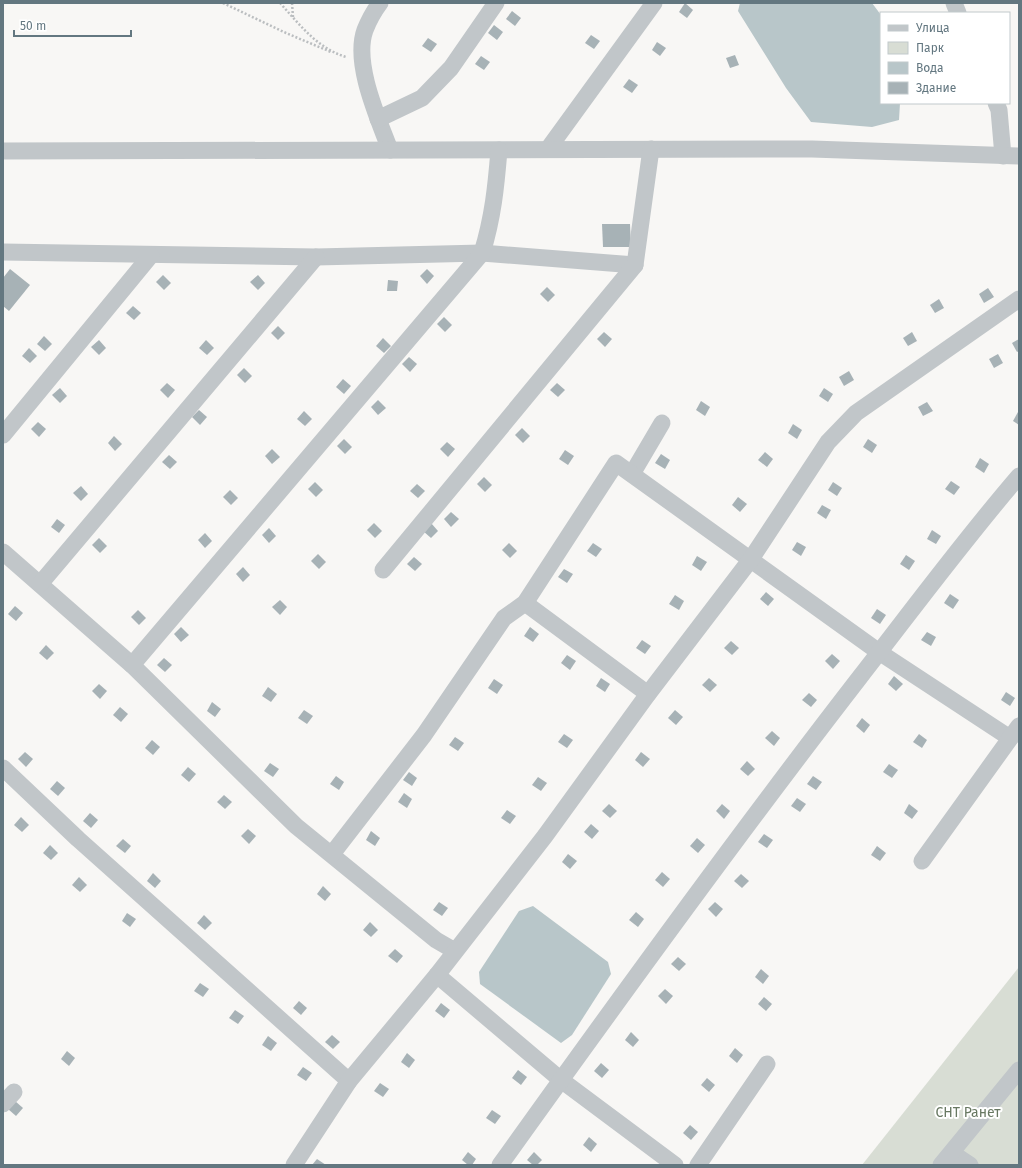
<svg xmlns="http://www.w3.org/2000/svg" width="1022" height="1168" viewBox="0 0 1022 1168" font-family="'Fira Sans',sans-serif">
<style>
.green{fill:#d8ddd4}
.water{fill:#b8c6c9}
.building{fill:#a7b2b6}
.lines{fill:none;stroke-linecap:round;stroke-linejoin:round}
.path{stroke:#bbbec0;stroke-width:2.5;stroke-dasharray:2 2;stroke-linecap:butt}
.minor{stroke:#c1c6c9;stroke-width:17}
.labels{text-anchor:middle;stroke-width:4;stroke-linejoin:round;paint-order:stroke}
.park-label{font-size:14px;fill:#687862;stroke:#fff}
</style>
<rect width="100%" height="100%" fill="#f8f7f5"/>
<path class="green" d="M 1019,967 L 1019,1165 L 862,1165 Z"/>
<g class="water">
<path d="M 740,3 L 872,3 L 881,15 L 881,103 L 900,103 L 899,120 L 872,127 L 811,122 L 786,88 L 738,11 Z"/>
<path d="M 533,906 L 608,962 L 611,974 L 572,1035 L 561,1043 L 480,984 L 479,972 L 519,911 Z"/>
</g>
<g class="building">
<path d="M 685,3 L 693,10 L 687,18 L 679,12 Z"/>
<path d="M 512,11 L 521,18 L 515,26 L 506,19 Z"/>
<path d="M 494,25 L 503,32 L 497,40 L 488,33 Z"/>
<path d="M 591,35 L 600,41 L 594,49 L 585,43 Z"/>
<path d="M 428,38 L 437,44 L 431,52 L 422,46 Z"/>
<path d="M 657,42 L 666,48 L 660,56 L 652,50 Z"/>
<path d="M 735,55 L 739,65 L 730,68 L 726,58 Z"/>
<path d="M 481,56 L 490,62 L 484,70 L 475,64 Z"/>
<path d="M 629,79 L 638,85 L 632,93 L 623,87 Z"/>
<path d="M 602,224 L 630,224 L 631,247 L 603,247 Z"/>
<path d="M 10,269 L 30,285 L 9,311 L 3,306 L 3,278 Z"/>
<path d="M 427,269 L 434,276 L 427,284 L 420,276 Z"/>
<path d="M 163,275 L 171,283 L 164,290 L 156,282 Z"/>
<path d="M 258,275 L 265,283 L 258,290 L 250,282 Z"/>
<path d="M 388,280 L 398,281 L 397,291 L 387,291 Z"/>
<path d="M 547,287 L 555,295 L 548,302 L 540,294 Z"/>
<path d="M 988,288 L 994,297 L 984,303 L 979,294 Z"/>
<path d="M 939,299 L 944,308 L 935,313 L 930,305 Z"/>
<path d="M 133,306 L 141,313 L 134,320 L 126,313 Z"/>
<path d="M 444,317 L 452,325 L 445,332 L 437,324 Z"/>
<path d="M 278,326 L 285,333 L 278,340 L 271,333 Z"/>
<path d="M 604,332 L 612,339 L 605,347 L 597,339 Z"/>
<path d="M 912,332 L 917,341 L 908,346 L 903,338 Z"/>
<path d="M 44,336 L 52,344 L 45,351 L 37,344 Z"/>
<path d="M 383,338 L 391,346 L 384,353 L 376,346 Z"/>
<path d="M 1019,339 L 1019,351 L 1017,352 L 1012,343 Z"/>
<path d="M 99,340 L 106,348 L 99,355 L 91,347 Z"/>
<path d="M 206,340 L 214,348 L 207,355 L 199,348 Z"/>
<path d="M 29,348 L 37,356 L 30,363 L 22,356 Z"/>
<path d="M 998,354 L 1003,363 L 994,368 L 989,359 Z"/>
<path d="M 409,357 L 417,364 L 410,372 L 402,364 Z"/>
<path d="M 244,368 L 252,376 L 245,383 L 237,375 Z"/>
<path d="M 849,371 L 854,380 L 844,386 L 839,377 Z"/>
<path d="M 343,379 L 351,386 L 344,394 L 336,387 Z"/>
<path d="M 167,383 L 175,390 L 168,398 L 160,390 Z"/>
<path d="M 557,383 L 565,390 L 558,397 L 550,390 Z"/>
<path d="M 60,388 L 67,396 L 60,403 L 52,395 Z"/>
<path d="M 824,388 L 833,394 L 828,402 L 819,396 Z"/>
<path d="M 378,400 L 386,408 L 378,415 L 371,407 Z"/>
<path d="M 701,401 L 710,407 L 705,416 L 696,410 Z"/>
<path d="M 927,402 L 933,411 L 923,416 L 918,407 Z"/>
<path d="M 199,410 L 207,417 L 200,425 L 192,417 Z"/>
<path d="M 304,411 L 312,419 L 305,426 L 297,419 Z"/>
<path d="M 1018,412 L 1019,413 L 1019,425 L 1013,421 Z"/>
<path d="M 38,422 L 46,429 L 39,437 L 31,429 Z"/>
<path d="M 793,424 L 802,430 L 797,439 L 788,433 Z"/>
<path d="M 522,428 L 530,436 L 523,443 L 515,435 Z"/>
<path d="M 114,436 L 122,444 L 115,451 L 108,443 Z"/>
<path d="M 344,439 L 352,447 L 345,454 L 337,446 Z"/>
<path d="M 868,439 L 877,445 L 872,453 L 863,447 Z"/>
<path d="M 447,442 L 455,449 L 448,457 L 440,449 Z"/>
<path d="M 272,449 L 280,457 L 272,464 L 265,456 Z"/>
<path d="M 565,450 L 574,456 L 568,465 L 559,459 Z"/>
<path d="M 765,452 L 773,459 L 767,467 L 758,460 Z"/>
<path d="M 661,454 L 670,460 L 665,469 L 655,463 Z"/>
<path d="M 169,455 L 177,462 L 170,469 L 162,462 Z"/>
<path d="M 980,458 L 989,464 L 984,473 L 975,467 Z"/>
<path d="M 484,477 L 492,485 L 485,492 L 477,484 Z"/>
<path d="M 951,481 L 960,487 L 954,495 L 945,489 Z"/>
<path d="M 315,482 L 323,490 L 316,497 L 308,489 Z"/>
<path d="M 833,482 L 842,488 L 837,496 L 828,490 Z"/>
<path d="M 417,484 L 425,491 L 418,498 L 410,491 Z"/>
<path d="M 81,486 L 88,494 L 81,501 L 73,493 Z"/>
<path d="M 230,490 L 238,498 L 231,505 L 223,497 Z"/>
<path d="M 738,497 L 747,504 L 740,512 L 732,505 Z"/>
<path d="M 822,505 L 831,510 L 826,519 L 817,513 Z"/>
<path d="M 451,512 L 459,519 L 451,527 L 444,519 Z"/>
<path d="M 57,519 L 65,525 L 59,533 L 51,527 Z"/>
<path d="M 374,523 L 382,531 L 375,538 L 367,530 Z"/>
<path d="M 431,523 L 438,531 L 431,538 L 423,531 Z"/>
<path d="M 269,528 L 276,536 L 269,543 L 262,535 Z"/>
<path d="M 932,530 L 941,536 L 936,544 L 927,539 Z"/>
<path d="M 205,533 L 212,541 L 205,548 L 198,540 Z"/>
<path d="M 99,538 L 107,546 L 100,553 L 92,545 Z"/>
<path d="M 797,542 L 806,547 L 801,556 L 792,550 Z"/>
<path d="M 509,543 L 517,551 L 510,558 L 502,550 Z"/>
<path d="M 593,543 L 602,549 L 596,557 L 587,551 Z"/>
<path d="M 318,554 L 326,562 L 319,569 L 311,561 Z"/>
<path d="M 906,555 L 915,561 L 909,570 L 900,564 Z"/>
<path d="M 697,556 L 707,562 L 701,571 L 692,565 Z"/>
<path d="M 414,557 L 422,564 L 415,571 L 407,564 Z"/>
<path d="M 243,567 L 250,575 L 243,582 L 236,574 Z"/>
<path d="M 564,569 L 573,574 L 567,583 L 558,577 Z"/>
<path d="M 766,592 L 774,599 L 768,606 L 760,599 Z"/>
<path d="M 950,594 L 959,600 L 953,609 L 944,603 Z"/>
<path d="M 675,595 L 684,601 L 679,610 L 669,604 Z"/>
<path d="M 280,600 L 287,607 L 280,615 L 272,607 Z"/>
<path d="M 15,606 L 23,613 L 16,621 L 8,614 Z"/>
<path d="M 877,609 L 886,615 L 880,624 L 871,618 Z"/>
<path d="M 138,610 L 146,618 L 139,625 L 131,617 Z"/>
<path d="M 181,627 L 189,635 L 181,642 L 174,634 Z"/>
<path d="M 530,627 L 539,634 L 533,642 L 524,636 Z"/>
<path d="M 927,632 L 936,637 L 931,646 L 921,640 Z"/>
<path d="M 642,640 L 651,646 L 645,654 L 636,648 Z"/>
<path d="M 731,641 L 739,648 L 732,655 L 724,648 Z"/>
<path d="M 46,645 L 54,653 L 47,660 L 39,653 Z"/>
<path d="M 832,654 L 840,661 L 833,669 L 825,661 Z"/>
<path d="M 567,655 L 576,661 L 570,670 L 561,663 Z"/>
<path d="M 164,658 L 172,665 L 165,672 L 157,665 Z"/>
<path d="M 894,676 L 903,684 L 896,691 L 888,684 Z"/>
<path d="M 601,678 L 610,684 L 605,692 L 596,686 Z"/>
<path d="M 709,678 L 717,685 L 710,692 L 702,685 Z"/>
<path d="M 494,679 L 503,685 L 497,694 L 488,688 Z"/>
<path d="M 99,684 L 107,691 L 100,699 L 92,691 Z"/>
<path d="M 268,687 L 277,694 L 271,702 L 262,696 Z"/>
<path d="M 1006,692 L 1015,698 L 1010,706 L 1001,700 Z"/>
<path d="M 809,693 L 817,700 L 811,707 L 802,700 Z"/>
<path d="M 212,702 L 221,709 L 215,717 L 207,711 Z"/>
<path d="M 120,707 L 128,714 L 121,722 L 113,715 Z"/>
<path d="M 304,710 L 313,716 L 307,724 L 298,718 Z"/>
<path d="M 675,710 L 683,717 L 676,725 L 668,718 Z"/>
<path d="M 862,718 L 870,725 L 864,733 L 856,726 Z"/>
<path d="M 772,731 L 780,738 L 774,746 L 765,738 Z"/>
<path d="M 564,734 L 573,740 L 567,748 L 558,742 Z"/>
<path d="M 919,734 L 927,740 L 922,748 L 913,742 Z"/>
<path d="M 455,737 L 464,743 L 458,751 L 449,745 Z"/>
<path d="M 152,740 L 160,747 L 153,755 L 145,748 Z"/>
<path d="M 25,752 L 33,759 L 26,767 L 18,759 Z"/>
<path d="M 641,752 L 650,759 L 643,767 L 635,760 Z"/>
<path d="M 747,761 L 755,769 L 748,776 L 740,769 Z"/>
<path d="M 270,763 L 279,769 L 273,777 L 264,771 Z"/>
<path d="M 889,764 L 898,770 L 892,778 L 883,772 Z"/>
<path d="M 188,767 L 196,774 L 189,782 L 181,775 Z"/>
<path d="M 409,772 L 417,778 L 412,786 L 403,780 Z"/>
<path d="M 336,776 L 344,782 L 339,790 L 330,784 Z"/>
<path d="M 813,776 L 822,782 L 816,790 L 807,784 Z"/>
<path d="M 538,777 L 547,783 L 541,791 L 532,785 Z"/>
<path d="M 57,781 L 65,788 L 58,796 L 50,789 Z"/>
<path d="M 404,793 L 412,799 L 407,808 L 398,802 Z"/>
<path d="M 224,795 L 232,802 L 225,809 L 217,802 Z"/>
<path d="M 797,798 L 806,804 L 800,812 L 791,806 Z"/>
<path d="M 609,804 L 617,811 L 610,818 L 602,811 Z"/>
<path d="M 722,804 L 730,811 L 724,819 L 716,811 Z"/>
<path d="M 909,804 L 918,811 L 912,819 L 904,813 Z"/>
<path d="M 507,810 L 516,816 L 510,824 L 501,818 Z"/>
<path d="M 90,813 L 98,820 L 91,828 L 83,821 Z"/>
<path d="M 21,817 L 29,825 L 22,832 L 14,825 Z"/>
<path d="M 591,824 L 599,831 L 592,839 L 584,832 Z"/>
<path d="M 248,829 L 256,836 L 249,844 L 241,836 Z"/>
<path d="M 371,831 L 380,838 L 375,846 L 366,840 Z"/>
<path d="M 764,834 L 773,840 L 767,848 L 758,842 Z"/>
<path d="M 697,838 L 705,845 L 698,853 L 690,846 Z"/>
<path d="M 123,839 L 131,846 L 125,853 L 116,846 Z"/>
<path d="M 50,845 L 58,853 L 51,860 L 43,853 Z"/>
<path d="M 877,846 L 886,853 L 880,861 L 871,855 Z"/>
<path d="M 568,854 L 577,861 L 570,869 L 562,862 Z"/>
<path d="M 662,872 L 670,879 L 663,887 L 655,880 Z"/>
<path d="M 153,873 L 161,881 L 155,888 L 147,881 Z"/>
<path d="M 741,874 L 749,881 L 742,888 L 734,881 Z"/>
<path d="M 79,877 L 87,885 L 80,892 L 72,885 Z"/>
<path d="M 323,886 L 331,894 L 325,901 L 317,894 Z"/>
<path d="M 439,902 L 448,908 L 442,916 L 433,910 Z"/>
<path d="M 715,902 L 723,909 L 716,917 L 708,909 Z"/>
<path d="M 636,912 L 644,919 L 638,927 L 629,920 Z"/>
<path d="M 127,913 L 136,919 L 130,927 L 122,921 Z"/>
<path d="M 204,915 L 212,923 L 205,930 L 197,923 Z"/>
<path d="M 370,922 L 378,930 L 371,937 L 363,930 Z"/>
<path d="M 395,949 L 403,956 L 397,963 L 388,956 Z"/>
<path d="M 678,957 L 686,964 L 679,971 L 671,964 Z"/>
<path d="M 761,969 L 769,976 L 763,984 L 755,977 Z"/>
<path d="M 200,983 L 209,989 L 203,997 L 194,991 Z"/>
<path d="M 665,989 L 673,996 L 666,1004 L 658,996 Z"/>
<path d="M 764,997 L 772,1004 L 766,1011 L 758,1004 Z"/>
<path d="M 299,1001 L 307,1008 L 301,1015 L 293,1008 Z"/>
<path d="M 441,1003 L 450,1010 L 444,1018 L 435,1011 Z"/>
<path d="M 235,1010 L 244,1016 L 238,1024 L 229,1018 Z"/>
<path d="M 631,1032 L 639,1040 L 633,1047 L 625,1040 Z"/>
<path d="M 332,1035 L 340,1042 L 333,1049 L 325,1042 Z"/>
<path d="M 268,1036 L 277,1043 L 271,1051 L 262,1045 Z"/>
<path d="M 735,1048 L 743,1055 L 737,1063 L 729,1056 Z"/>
<path d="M 67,1051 L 75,1058 L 69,1066 L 61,1059 Z"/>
<path d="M 407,1053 L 415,1060 L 409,1068 L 401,1062 Z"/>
<path d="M 601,1063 L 609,1070 L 602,1078 L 594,1071 Z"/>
<path d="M 303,1067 L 312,1073 L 306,1081 L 297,1075 Z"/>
<path d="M 518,1070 L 527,1077 L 521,1085 L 512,1078 Z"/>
<path d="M 707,1078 L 715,1085 L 709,1092 L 701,1085 Z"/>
<path d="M 380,1083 L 389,1089 L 383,1097 L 374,1091 Z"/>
<path d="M 15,1101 L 23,1108 L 16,1116 L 8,1109 Z"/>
<path d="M 492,1110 L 501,1116 L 495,1124 L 486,1118 Z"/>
<path d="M 690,1125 L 698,1132 L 691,1140 L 683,1133 Z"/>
<path d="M 589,1137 L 597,1144 L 591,1152 L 583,1145 Z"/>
<path d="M 468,1152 L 476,1159 L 472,1165 L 468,1165 L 462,1160 Z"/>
<path d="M 534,1152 L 542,1160 L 537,1165 L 533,1165 L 527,1160 Z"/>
<path d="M 317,1159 L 326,1165 L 312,1165 Z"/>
</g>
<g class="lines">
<g class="path">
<path d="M 223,3 L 286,33 L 331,52"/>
<path d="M 280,3 C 300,25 317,48 346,57"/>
<path d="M 292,3 L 293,17"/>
</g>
<g class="minor">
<path d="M 380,3 C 374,11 369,20 365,30 C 353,63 378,118 390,150"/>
<path d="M 954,3 L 958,13"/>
<path d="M 996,103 L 999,110 L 1003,156"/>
<path d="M 378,119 L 422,98 L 451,68 L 496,3"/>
<path d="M 548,149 L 654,3"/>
<path d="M 3,151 L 812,149 L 1019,156"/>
<path d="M 3,252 L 316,257 L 482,253 L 635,265"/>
<path d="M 3,435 L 151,255"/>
<path d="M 632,474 L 662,423"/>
<path d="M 3,552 L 132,665 L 296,826 L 436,940 L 455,951"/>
<path d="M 383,570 L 635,265 L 651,149"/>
<path d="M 40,584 L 316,257"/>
<path d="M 525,603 L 648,694"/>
<path d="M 132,665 L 482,253 C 493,217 496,187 499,150"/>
<path d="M 3,768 L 78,839 L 349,1081"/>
<path d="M 332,854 L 424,735 L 504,618 L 525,603 L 616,463 L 879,652 L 1010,738"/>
<path d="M 922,861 L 1019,726"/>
<path d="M 437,975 L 561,1080 L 675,1165"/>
<path d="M 3,1104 L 14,1092"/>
<path d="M 952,1153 L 970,1165"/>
<path d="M 294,1165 L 349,1081 L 437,975 L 545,836 L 648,694 L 751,559 L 828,442 L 856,413 L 1019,299"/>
<path d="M 500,1165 C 618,1000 736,837 860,677 C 913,609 963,541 1019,476"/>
<path d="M 698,1165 L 767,1064"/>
<path d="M 941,1165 L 1019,1070"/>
</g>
</g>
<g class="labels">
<g class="park-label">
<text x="968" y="1117">СНТ Ранет</text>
</g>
</g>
<rect width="1022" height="1168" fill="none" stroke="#637780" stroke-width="8"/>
<rect x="880" y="12" width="130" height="92" fill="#ffffff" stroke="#c1c9cc"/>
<rect x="888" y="25" width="20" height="6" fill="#c1c6c9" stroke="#c1c9cc"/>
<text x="916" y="32" font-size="12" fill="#637780">Улица</text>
<rect x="888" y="42" width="20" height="12" fill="#d8ddd4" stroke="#c1c9cc"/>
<text x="916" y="52" font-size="12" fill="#637780">Парк</text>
<rect x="888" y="62" width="20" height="12" fill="#b8c6c9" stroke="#c1c9cc"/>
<text x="916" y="72" font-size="12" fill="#637780">Вода</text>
<rect x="888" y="82" width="20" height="12" fill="#a7b2b6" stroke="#c1c9cc"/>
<text x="916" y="92" font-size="12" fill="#637780">Здание</text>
<path d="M14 30v6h117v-6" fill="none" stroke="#637780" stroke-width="2"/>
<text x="20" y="30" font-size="12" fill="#637780" stroke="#ffffff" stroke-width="3" paint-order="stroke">50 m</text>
</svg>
